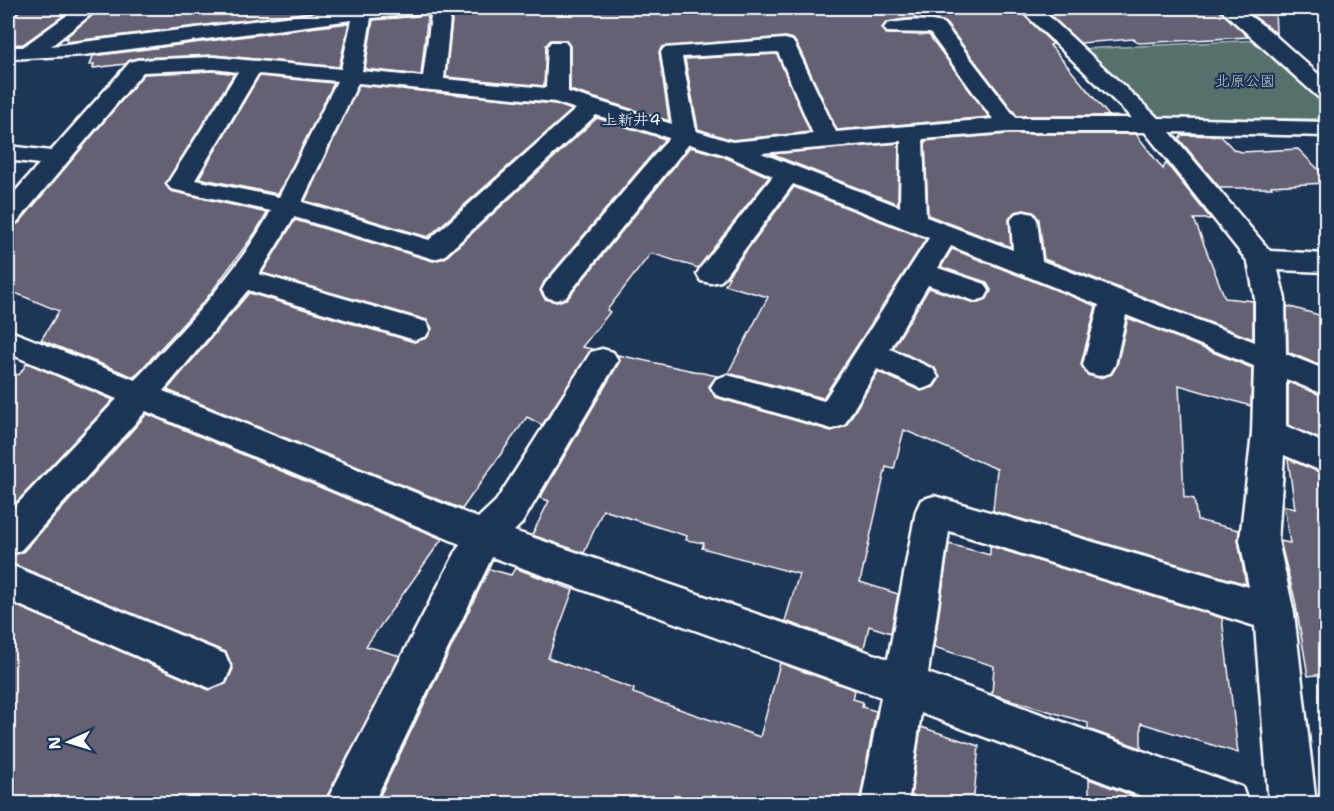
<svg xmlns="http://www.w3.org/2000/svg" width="1334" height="811" viewBox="0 0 1334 811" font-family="'Shantell Sans','Klee One',sans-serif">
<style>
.green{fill:#546f6d;stroke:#aab7b6;stroke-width:1.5}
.building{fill:#656173;stroke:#fff;stroke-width:1.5}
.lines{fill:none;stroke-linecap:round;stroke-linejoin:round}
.minor-casing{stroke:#fff;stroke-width:5}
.minor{fill:#1d3557;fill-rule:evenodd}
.labels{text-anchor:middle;stroke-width:4.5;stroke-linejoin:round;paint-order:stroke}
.far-park-label{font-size:15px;fill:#bbc5c5;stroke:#1d3557}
.far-neighbourhood-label{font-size:16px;fill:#fff;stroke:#1d3557}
</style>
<rect width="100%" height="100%" fill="#1d3557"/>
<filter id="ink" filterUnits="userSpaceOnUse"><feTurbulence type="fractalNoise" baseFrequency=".0167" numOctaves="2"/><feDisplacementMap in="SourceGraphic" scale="12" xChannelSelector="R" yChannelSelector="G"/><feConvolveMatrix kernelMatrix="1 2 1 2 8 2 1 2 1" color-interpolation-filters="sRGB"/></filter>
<g filter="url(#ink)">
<path class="green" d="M 1259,40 L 1326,103 L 1326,119 L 1166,118 L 1154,115 L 1082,49 Z"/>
<g class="building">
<path d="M 21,8 L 74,8 L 23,44 L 8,45 L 8,17 L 16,15 Z"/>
<path d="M 101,8 L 344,8 L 66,42 L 68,38 L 64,39 Z"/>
<path d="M 458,8 L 1017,8 L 1053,44 L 1050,45 L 1109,116 L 1017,116 L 945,22 L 915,18 L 887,22 L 882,28 L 887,34 L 929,35 L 989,117 L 837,130 L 797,44 L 793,39 L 785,37 L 662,47 L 659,52 L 669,121 L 570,90 L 570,46 L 565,40 L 551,40 L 546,45 L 544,86 L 446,77 L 453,11 L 457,11 Z"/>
<path d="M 1043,8 L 1217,8 L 1248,37 L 1139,43 L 1134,39 L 1080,43 Z"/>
<path d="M 1242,8 L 1275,8 L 1276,33 L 1270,28 Z"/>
<path d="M 428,12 L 421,75 L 365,69 L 373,20 L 419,16 Z"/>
<path d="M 349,23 L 339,67 L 214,55 L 137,58 L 125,64 L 93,68 L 94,64 L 90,65 L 93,56 Z"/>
<path d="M 777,54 L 810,132 L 732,140 L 698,129 L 685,59 Z"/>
<path d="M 214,71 L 234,74 L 165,184 L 171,191 L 267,213 L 255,233 L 207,298 L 134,377 L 41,340 L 59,311 L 8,290 L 8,232 L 13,225 L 19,223 L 144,74 Z"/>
<path d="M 259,76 L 334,83 L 278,194 L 199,178 Z"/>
<path d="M 359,85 L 555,104 L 572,110 L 428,237 L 305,201 Z"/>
<path d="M 597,118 L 665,139 L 544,282 L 540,291 L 545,299 L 557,302 L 568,298 L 690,147 L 722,156 L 769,177 L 698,268 L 651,253 L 607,310 L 610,312 L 582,347 L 592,349 L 542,425 L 527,417 L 462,509 L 167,390 L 249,293 L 414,342 L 427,338 L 432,328 L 427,320 L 262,273 L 295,220 L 433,261 L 445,258 Z"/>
<path d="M 1009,134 L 1136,134 L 1163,169 L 1166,163 L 1211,219 L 1194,219 L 1225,298 L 1253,301 L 1253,339 L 1044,259 L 1039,220 L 1033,212 L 1024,210 L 1015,212 L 1009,219 L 1011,247 L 928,215 L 925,141 Z"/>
<path d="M 1182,135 L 1221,136 L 1234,150 L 1242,152 L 1298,149 L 1326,177 L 1326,183 L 1271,186 L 1272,188 L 1220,188 L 1179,139 Z"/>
<path d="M 899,143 L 898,204 L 771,154 Z"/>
<path d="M 794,187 L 926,239 L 823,398 L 728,373 L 768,297 L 725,285 L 729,277 L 727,277 Z"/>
<path d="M 952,249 L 1096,306 L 1081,364 L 1087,375 L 1100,378 L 1112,374 L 1117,365 L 1128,318 L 1252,368 L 1251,406 L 1179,385 L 1184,497 L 1194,499 L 1197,520 L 1239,530 L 1238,540 L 1246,584 L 993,511 L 997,469 L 904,430 L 894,469 L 886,467 L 860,582 L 898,594 L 891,633 L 869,626 L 864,648 L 785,621 L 799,574 L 702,548 L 704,543 L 686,540 L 687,536 L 603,510 L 584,553 L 532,535 L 549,501 L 540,498 L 620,361 L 618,355 L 717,376 L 709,386 L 715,397 L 831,431 L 846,426 L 878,372 L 921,391 L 934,387 L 940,378 L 935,368 L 893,348 L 929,288 L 974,303 L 987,299 L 991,290 L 986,282 L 941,267 Z"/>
<path d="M 1287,306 L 1326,317 L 1326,368 L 1288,352 Z"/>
<path d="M 27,363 L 113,400 L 8,511 L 8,372 L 19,375 Z"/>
<path d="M 1288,382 L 1326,397 L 1326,442 L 1288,425 Z"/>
<path d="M 147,414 L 442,539 L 366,646 L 400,656 L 323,804 L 8,804 L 8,602 L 209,690 L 226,684 L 233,669 L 226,652 L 8,562 L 8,557 L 23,552 Z"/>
<path d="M 1288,459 L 1326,475 L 1326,674 L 1308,676 L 1295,600 L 1280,541 L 1290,543 L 1284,506 L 1295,509 Z"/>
<path d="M 949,544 L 990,555 L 990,546 L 1222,618 L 1238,753 L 1141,723 L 1141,748 L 1088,729 L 1088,723 L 992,694 L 994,666 L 934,647 Z"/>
<path d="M 515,568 L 573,590 L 548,658 L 634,689 L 633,693 L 760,737 L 780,663 L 855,690 L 853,699 L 863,702 L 862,707 L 876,711 L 859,804 L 376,804 L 489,569 L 511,575 Z"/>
<path d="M 921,727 L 979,746 L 973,804 L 910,804 Z"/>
<path d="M 1089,779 L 1142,799 L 1143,804 L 1089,804 Z"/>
</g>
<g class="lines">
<g class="minor-casing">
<g id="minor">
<path d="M 8,8 L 19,8 L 15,13 L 8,15 Z"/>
<path d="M 77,8 L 99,8 L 51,46 L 358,8 L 428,8 L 426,12 L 419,14 L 371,18 L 362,71 L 423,77 L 432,8 L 451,8 L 444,79 L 546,88 L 548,46 L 551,42 L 565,42 L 568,46 L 568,92 L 672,124 L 661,52 L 664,48 L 785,39 L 792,41 L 795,45 L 836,132 L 993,119 L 930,33 L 887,32 L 884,28 L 887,24 C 903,20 927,19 943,23 L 1016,118 L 1132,118 L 1019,8 L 1040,8 L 1158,118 L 1326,122 L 1326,136 L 1170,132 L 1270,251 L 1326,254 L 1326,272 L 1278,270 L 1285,299 L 1286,354 L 1326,370 L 1326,395 L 1286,379 L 1286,426 L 1326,444 L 1326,473 L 1284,455 L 1278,540 L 1294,613 L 1316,804 L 1269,804 L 1255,626 L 949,531 L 928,673 L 1225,781 L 1242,787 L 1248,804 L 1162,804 L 921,713 L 908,804 L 861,804 L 881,697 L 492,557 L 373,804 L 325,804 L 460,544 L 146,411 L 21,550 L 8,555 L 8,514 L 117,399 L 8,353 L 8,330 L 135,380 C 185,327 236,275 271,211 L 171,189 L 167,184 L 238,72 L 214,69 L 143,72 L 17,222 L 8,224 L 8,200 L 39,164 L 8,160 L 8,146 L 51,151 L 130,62 L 137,60 L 214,57 L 341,69 L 352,20 L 84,55 L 8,59 L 8,47 L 23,47 ZM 778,52 L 813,134 L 732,142 L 696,131 L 682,57 ZM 258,74 L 337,81 L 279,197 L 195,180 ZM 358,83 L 555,102 L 576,109 L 429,240 L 302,202 ZM 596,115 L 669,138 L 546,283 L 542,290 L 546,297 L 556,300 L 566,297 L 689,144 L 723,154 L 773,176 L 701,267 L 697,274 L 701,281 L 711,283 L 721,281 L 793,184 L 929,238 L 824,401 L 727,375 L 716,379 L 711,387 L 716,395 L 832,429 L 844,425 L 877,369 L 922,389 L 933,385 L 938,377 L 933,369 L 890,349 L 928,285 L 975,301 L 985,298 L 989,291 L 985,284 L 938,268 L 951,246 L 1099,305 L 1083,365 L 1088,373 L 1099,376 L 1110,373 L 1115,365 L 1126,315 L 1254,366 L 1252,433 L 1240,540 L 1249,587 L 934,496 L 921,500 L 916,511 L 888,659 L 514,531 L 522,523 L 618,360 L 613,352 L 602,349 L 591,352 L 496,501 L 478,518 L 163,391 L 248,290 L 415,340 L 426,336 L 430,329 L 426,322 L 259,274 L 294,217 L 434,259 L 444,256 ZM 1009,132 L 1145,132 L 1248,262 L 1255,299 L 1255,342 L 1042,261 L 1037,220 L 1033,214 L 1024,212 L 1015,214 L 1011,220 L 1013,250 L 926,217 L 923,139 ZM 901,141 L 900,207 L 761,153 Z"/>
<path d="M 1219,8 L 1239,8 L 1269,30 L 1326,81 L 1326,98 L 1318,97 Z"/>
<path d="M 1314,8 L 1326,8 L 1326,15 L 1317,12 Z"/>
<path d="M 8,564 L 225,654 L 231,668 L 225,682 L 210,688 L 8,600 Z"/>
</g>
</g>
<use href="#minor" class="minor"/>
</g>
</g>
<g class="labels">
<g class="far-park-label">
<text x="1245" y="86">北原公園</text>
</g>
<g class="far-neighbourhood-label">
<text x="631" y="125">上新井4</text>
</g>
</g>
<rect width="1334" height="811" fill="none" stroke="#1d3557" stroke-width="30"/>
<rect x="15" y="15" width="1304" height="781" fill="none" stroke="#fff" stroke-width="2" filter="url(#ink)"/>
<g transform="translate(69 742) rotate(266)" stroke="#1d3557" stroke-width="4.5" paint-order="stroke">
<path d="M0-4.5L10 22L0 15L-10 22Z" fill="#ffffff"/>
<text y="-9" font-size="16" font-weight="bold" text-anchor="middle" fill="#ffffff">N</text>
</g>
</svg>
